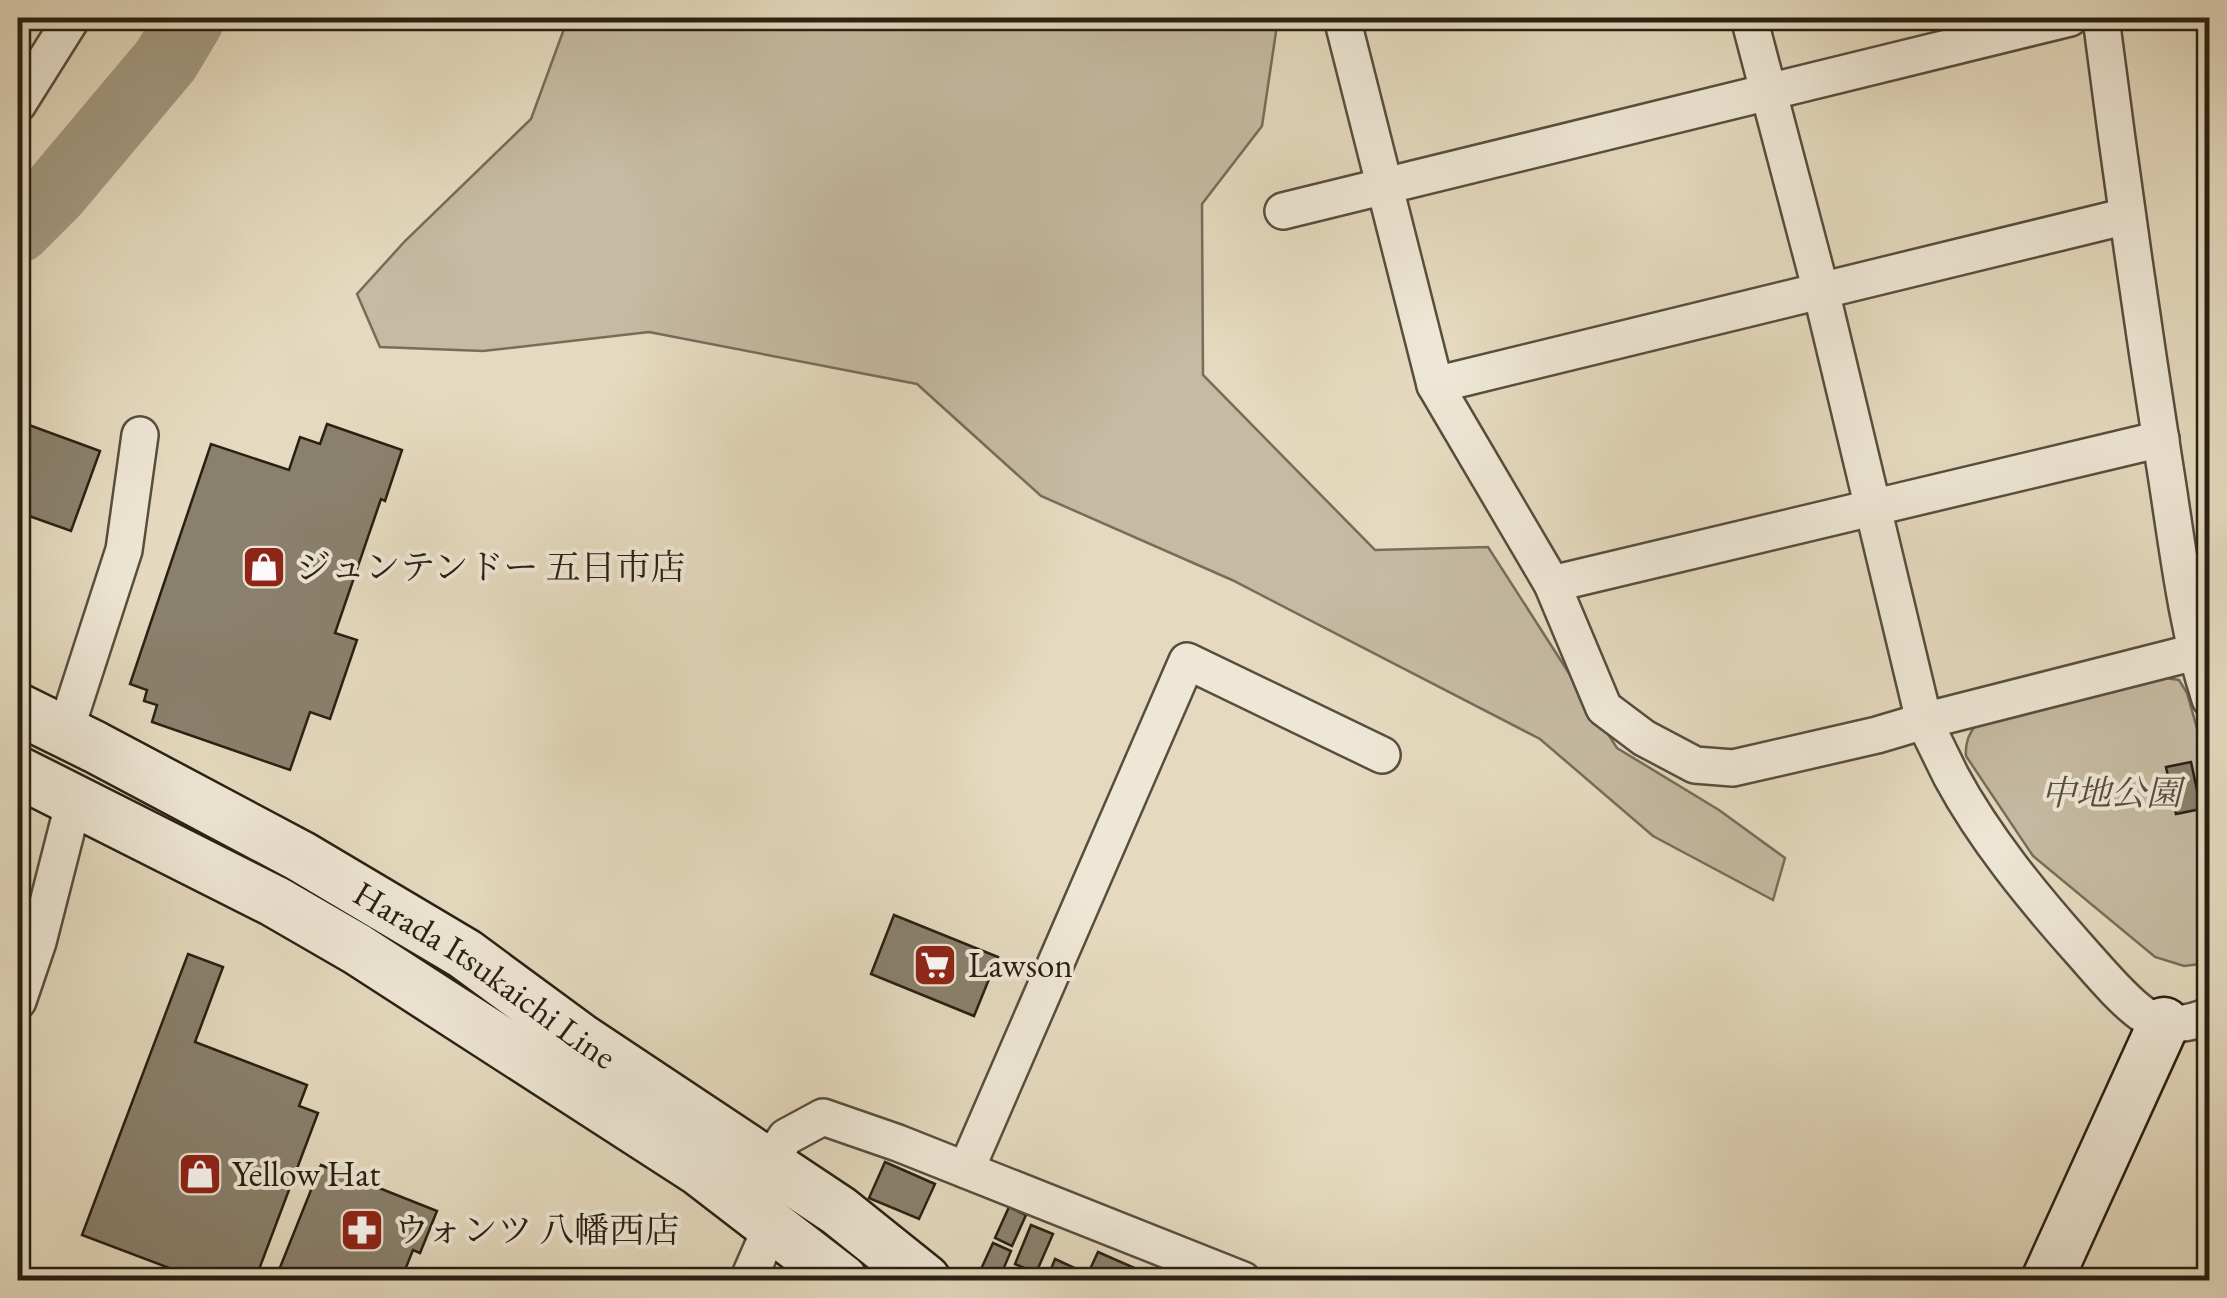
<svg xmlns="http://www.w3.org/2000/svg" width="2227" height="1298" viewBox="0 0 2227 1298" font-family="'EB Garamond','Noto Serif JP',serif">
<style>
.green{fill:#c5baa2;stroke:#766d5b;stroke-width:2.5}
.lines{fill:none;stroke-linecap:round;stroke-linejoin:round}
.river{stroke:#a59b85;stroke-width:68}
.building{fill:#8a816d;stroke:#282014;stroke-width:2.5}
.street-casing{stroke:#574e3f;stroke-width:40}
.secondary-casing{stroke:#282014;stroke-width:55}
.street{stroke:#eee7d5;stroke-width:35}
.secondary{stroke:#eee7d5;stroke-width:50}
.labels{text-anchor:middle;stroke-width:8;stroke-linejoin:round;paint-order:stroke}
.poi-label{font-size:35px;fill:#282014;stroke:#eee7d5;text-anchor:start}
.park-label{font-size:35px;font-style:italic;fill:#574e3f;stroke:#eee7d5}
.street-label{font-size:35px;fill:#282014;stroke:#eee7d5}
</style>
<rect width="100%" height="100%" fill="#e5dabf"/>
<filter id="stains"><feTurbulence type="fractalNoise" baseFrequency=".002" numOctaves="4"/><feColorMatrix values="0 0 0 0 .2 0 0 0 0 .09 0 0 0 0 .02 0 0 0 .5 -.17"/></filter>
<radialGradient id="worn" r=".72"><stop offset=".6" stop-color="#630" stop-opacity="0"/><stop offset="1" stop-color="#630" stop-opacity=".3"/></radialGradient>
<g class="green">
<path d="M 568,18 L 1276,18 L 1277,25 L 1262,126 L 1202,204 L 1203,375 L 1375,550 L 1488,547 L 1617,748 L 1719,810 L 1785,858 L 1773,900 L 1653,836 L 1540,739 L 1232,580 L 1041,496 L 917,384 L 649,332 L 483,351 L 380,347 L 357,294 L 405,241 L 531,119 Z"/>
<path d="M 2159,677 L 2179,680 L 2187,693 L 2209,771 L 2209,961 L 2208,963 L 2184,966 L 2155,957 L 2033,856 L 1966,756 C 1965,742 1969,734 1977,723 Z"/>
</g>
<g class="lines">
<path class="river" d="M 18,229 L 56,191 L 166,60 L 191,18"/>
</g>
<g class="building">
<path d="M 18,421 L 100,451 L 71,531 L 18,512 Z"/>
<path d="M 327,424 L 402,450 L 385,501 L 381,499 L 335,633 L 357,640 L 330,719 L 310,712 L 290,770 L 152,722 L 157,705 L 144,701 L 147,690 L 130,684 L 211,444 L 289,470 L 300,437 L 320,444 Z"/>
<path d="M 2191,762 L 2201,809 L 2176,814 L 2166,767 Z"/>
<path d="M 894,915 L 998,957 L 974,1016 L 871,974 Z"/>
<path d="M 188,954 L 223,967 L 195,1042 L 307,1085 L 299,1106 L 318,1113 L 255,1280 L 201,1280 L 82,1235 Z"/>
<path d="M 885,1162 L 935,1184 L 919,1219 L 869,1198 Z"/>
<path d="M 321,1165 L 437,1211 L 420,1253 L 413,1250 L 401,1280 L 275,1280 Z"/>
<path d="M 1009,1207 L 1026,1215 L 1012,1246 L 995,1238 Z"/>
<path d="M 1031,1225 L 1053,1234 L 1036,1273 L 1015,1264 Z"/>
<path d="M 993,1243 L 1011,1251 L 1000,1277 L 981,1269 Z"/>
<path d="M 1098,1252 L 1155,1277 L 1154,1280 L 1085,1280 Z"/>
<path d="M 1055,1259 L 1081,1271 L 1078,1280 L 1051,1269 Z"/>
</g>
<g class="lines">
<g class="street-casing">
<g id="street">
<path d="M 1342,18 L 1435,385 L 1552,584 L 1604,708 L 1644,738 L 1695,765 L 1733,768 L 1877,735 L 1924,721 L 2195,652"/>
<path d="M 1749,18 L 1821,291 L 1924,721 C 1933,739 1942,758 1951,776 C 1985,839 2032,896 2079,949 C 2096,968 2123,1001 2144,1015 C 2164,1028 2189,1025 2210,1015"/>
<path d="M 2101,18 C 2120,166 2141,314 2164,461 C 2177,541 2185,622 2210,699"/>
<path d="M 18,104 L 72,18"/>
<path d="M 1283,211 L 2070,18"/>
<path d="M 1435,385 L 2127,216"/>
<path d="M 1552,584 L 2161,439"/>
<path d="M 65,732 L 124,550 L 140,435"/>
<path d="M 18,1001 L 38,942 L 74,801"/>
<path d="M 966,1170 L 1187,661 L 1382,755"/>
<path d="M 754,1183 L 786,1137 L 823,1117 L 898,1143 L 1243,1280"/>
<path d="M 748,1280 L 772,1225"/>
</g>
</g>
<g class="secondary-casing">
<g id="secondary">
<path id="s1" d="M 18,709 L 95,747 L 300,856 L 465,954 L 579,1038 L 839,1211 L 925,1280"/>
<path d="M 18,772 L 274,901 L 357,949 L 699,1170 L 842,1280"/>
<path d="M 2047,1280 L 2164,1023"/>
</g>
</g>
<use href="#street" class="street"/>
<use href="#secondary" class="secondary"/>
</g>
<defs>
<g id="shop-square" transform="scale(2.25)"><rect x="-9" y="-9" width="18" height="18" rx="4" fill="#8f2418" stroke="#eee7d5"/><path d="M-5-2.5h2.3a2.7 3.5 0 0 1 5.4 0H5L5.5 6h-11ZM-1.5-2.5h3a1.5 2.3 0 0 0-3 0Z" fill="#fff"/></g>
<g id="supermarket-square" transform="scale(2.25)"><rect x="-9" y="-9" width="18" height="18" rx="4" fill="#8f2418" stroke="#eee7d5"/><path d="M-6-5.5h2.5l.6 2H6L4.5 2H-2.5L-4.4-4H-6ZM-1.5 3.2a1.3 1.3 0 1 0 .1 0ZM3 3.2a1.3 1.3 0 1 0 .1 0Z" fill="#fff"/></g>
<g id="pharmacy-square" transform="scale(2.25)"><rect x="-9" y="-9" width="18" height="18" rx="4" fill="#8f2418" stroke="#eee7d5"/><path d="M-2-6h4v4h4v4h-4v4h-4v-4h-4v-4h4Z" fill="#fff"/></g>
</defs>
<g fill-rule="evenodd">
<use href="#shop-square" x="264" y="567"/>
<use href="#supermarket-square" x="935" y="965"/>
<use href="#shop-square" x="200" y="1174"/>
<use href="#pharmacy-square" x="362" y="1230"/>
</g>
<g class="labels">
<g class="poi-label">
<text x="296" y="579">ジュンテンドー 五日市店</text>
<text x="968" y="977">Lawson</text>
<text x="232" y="1186">Yellow Hat</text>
<text x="394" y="1242">ウォンツ 八幡西店</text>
</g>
<g class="park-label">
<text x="2111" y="805">中地公園</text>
</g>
<g class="street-label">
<text dy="12" stroke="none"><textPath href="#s1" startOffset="538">Harada Itsukaichi Line</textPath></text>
</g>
</g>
<rect width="2227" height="1298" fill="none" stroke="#e5dabf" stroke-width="60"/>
<rect x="20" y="20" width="2187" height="1258" fill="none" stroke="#282014" stroke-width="5"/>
<rect x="30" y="30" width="2167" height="1238" fill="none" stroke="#282014" stroke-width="2.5"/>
<rect width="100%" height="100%" filter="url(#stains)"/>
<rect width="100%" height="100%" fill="url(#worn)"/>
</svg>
